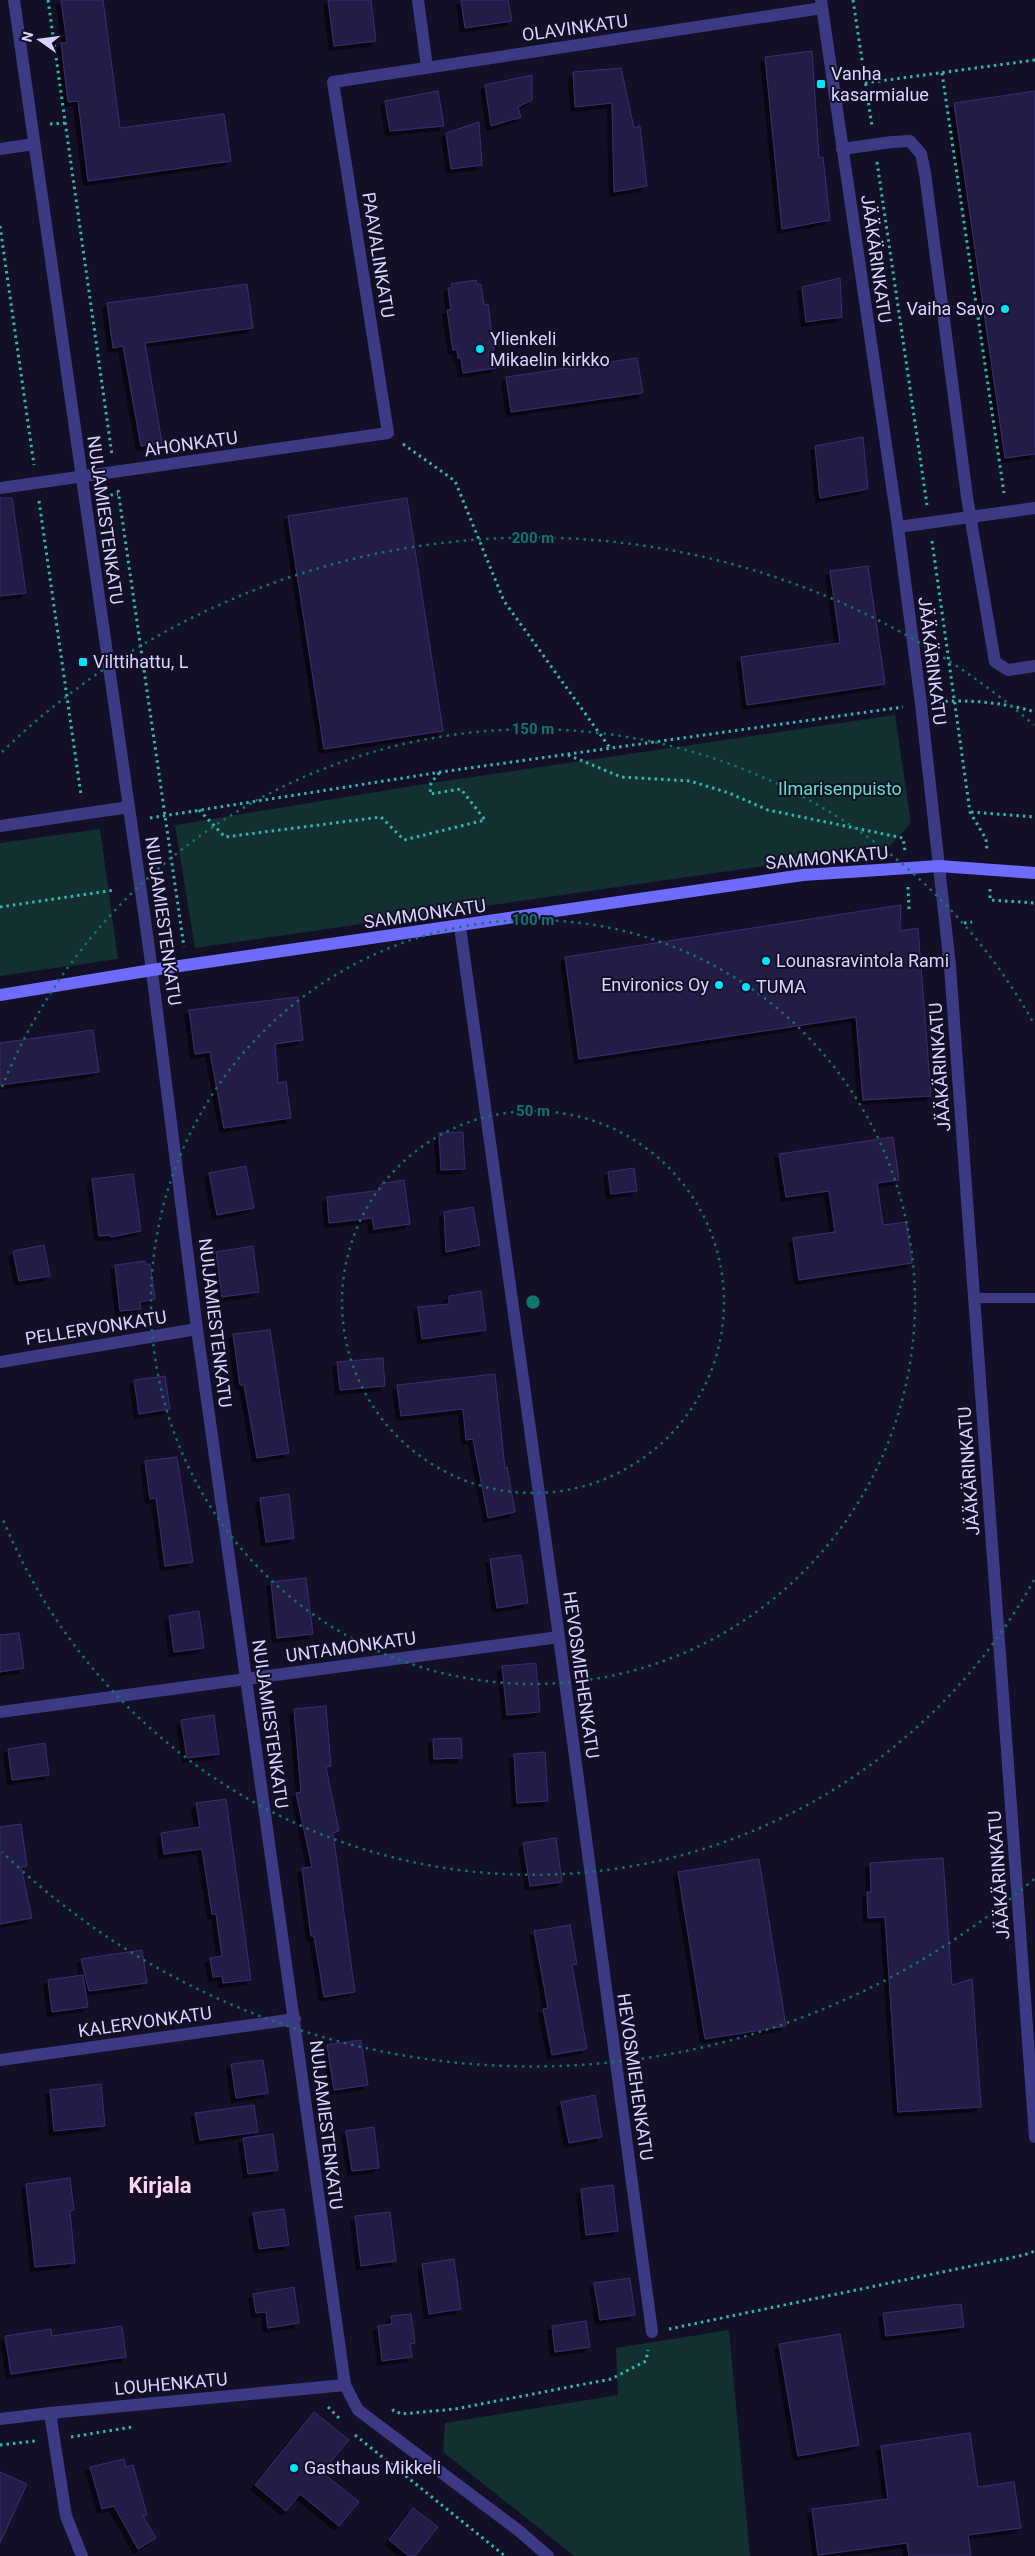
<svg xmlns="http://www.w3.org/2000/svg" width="1035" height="2556" viewBox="0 0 1035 2556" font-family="Roboto,sans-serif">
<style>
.green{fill:#12302f}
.building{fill:#241b47;stroke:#3b2d73;filter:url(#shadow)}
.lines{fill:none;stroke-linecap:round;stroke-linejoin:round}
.path{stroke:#2fb8b0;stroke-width:3;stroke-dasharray:2.5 4;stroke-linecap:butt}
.lane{stroke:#3d3a85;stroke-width:10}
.street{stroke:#3d3a85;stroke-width:12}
.secondary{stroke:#6f6bff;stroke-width:12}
.ring{fill:none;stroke:#0f766e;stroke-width:2.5;stroke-dasharray:2.5 5}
.poi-dot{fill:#00e5ff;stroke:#130f26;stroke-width:2}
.labels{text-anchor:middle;stroke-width:4;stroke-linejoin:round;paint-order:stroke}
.street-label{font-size:18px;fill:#d9d4ff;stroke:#130f26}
.poi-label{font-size:18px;fill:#d9d4ff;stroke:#130f26;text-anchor:start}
.park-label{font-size:18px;fill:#5fe0c0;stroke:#130f26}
.district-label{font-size:22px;font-weight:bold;fill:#ffd6f0;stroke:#130f26}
.centre{fill:#0f766e;stroke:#130f26;stroke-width:2.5}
.ring-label{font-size:15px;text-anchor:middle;font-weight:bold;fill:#0f766e;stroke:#130f26;stroke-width:4;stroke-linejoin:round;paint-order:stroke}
</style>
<defs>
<filter id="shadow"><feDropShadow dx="-4.5" dy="4.5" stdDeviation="0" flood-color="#0009"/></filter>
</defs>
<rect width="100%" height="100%" fill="#130f26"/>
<g class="green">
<path d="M 895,715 L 911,823 L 888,848 L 195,948 L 175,825 L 431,783 Z"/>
<path d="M 100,829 L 118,959 L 0,976 L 0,843 Z"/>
<path d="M 729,2330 L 750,2556 L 574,2556 L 443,2452 L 445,2423 L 618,2395 L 616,2348 Z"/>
</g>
<g class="building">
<path d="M 61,0 L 103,0 L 120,128 L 224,114 L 231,161 L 88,181 L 78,101 L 68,102 L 61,43 L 67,43 Z"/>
<path d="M 328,0 L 371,0 L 376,41 L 334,46 Z"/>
<path d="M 461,0 L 508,0 L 512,21 L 465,28 Z"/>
<path d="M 812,51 L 819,158 L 823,157 L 830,220 L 782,229 L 765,57 Z"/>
<path d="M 621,68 L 634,128 L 640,126 L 647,186 L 614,192 L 612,103 L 575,107 L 573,72 Z"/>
<path d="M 532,75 L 532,100 L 518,107 L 521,117 L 491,126 L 485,85 Z"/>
<path d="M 438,91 L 444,126 L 390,131 L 385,101 Z"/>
<path d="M 1035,91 L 1035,454 L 1005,458 L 954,103 Z"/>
<path d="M 479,122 L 482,165 L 451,169 L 446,133 Z"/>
<path d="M 840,278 L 842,317 L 806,322 L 802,287 Z"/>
<path d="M 476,280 L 477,284 L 481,284 L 484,305 L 488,304 L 496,368 L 463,373 L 461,358 L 458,358 L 457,349 L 453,350 L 447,310 L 451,310 L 448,288 L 452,288 L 451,284 Z"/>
<path d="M 247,284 L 253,328 L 145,343 L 162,443 L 141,446 L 123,346 L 113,348 L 107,303 Z"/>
<path d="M 637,358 L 643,393 L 511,412 L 506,377 Z"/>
<path d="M 863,437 L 868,489 L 820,498 L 815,446 Z"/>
<path d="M 0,498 L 12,498 L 26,593 L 0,596 Z"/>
<path d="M 407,498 L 443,731 L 324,749 L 288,516 Z"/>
<path d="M 868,566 L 885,684 L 747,705 L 741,657 L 840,643 L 830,571 Z"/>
<path d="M 901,905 L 900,931 L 918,928 L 931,1096 L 863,1100 L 856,1017 L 579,1059 L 565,957 Z"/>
<path d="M 298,997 L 303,1040 L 275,1044 L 278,1083 L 286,1082 L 291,1118 L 224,1128 L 210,1052 L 195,1054 L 189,1010 Z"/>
<path d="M 93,1030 L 99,1072 L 0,1085 L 0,1043 Z"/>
<path d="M 463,1132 L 465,1169 L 441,1170 L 439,1133 Z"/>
<path d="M 893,1137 L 899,1180 L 877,1183 L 883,1225 L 906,1222 L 912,1263 L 799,1280 L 793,1238 L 835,1232 L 829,1191 L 786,1197 L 779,1154 Z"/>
<path d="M 246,1166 L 254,1208 L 217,1215 L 209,1173 Z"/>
<path d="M 634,1168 L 637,1191 L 611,1194 L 608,1172 Z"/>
<path d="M 133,1174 L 141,1231 L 111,1237 L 111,1235 L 99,1236 L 92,1179 Z"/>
<path d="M 404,1180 L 410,1224 L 374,1229 L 372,1218 L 329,1223 L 327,1197 L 382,1190 L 381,1184 Z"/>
<path d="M 473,1207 L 480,1245 L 446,1252 L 444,1212 Z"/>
<path d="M 44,1245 L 50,1276 L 19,1281 L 13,1251 Z"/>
<path d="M 253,1246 L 259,1292 L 222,1297 L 216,1252 Z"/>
<path d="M 145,1261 L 145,1264 L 150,1264 L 155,1299 L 140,1302 L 141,1309 L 120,1311 L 115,1265 Z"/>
<path d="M 481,1291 L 486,1330 L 422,1339 L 418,1307 L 449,1304 L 449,1296 Z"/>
<path d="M 270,1330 L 289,1453 L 257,1458 L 244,1385 L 240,1385 L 233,1334 Z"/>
<path d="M 383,1358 L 385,1386 L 340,1390 L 337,1362 Z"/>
<path d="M 495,1374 L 505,1468 L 507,1467 L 515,1512 L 488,1518 L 473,1439 L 466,1440 L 463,1409 L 401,1416 L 397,1385 Z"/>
<path d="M 165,1376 L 170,1409 L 139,1414 L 134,1380 Z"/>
<path d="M 177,1457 L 193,1562 L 165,1566 L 156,1498 L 150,1499 L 145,1461 Z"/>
<path d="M 289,1494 L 294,1538 L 266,1542 L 260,1498 Z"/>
<path d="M 521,1555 L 528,1603 L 497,1608 L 490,1559 Z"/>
<path d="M 306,1578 L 313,1634 L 277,1638 L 271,1582 Z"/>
<path d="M 199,1611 L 204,1648 L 174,1652 L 169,1616 Z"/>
<path d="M 19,1633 L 24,1668 L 0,1672 L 0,1635 Z"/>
<path d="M 536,1663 L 540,1712 L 507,1715 L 502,1666 Z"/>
<path d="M 326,1706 L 331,1766 L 326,1767 L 339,1831 L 333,1833 L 355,1992 L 324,1997 L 314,1936 L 311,1936 L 302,1868 L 312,1867 L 296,1793 L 301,1792 L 294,1709 Z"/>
<path d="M 214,1715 L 219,1754 L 187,1758 L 181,1720 Z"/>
<path d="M 461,1738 L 462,1758 L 434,1759 L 433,1739 Z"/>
<path d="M 45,1743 L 49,1775 L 12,1780 L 8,1749 Z"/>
<path d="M 545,1752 L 548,1801 L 517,1803 L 514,1754 Z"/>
<path d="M 226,1799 L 251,1980 L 223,1983 L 222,1976 L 213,1977 L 210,1958 L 222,1956 L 216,1914 L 212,1914 L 202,1849 L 164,1854 L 161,1833 L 200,1827 L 196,1803 Z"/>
<path d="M 21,1824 L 27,1866 L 21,1867 L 32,1918 L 0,1924 L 0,1827 Z"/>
<path d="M 556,1838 L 562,1882 L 530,1886 L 523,1843 Z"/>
<path d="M 943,1858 L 952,1985 L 972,1979 L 981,2107 L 898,2112 L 885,1917 L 868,1918 L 867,1892 L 871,1892 L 870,1863 Z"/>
<path d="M 759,1859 L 786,2026 L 705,2039 L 678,1872 Z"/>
<path d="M 570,1925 L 577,1964 L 572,1965 L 587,2049 L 552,2055 L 543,2009 L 548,2008 L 534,1931 Z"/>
<path d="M 142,1950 L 147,1983 L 89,1991 L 81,1959 Z"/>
<path d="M 83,1975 L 88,2007 L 52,2012 L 48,1980 Z"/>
<path d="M 361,2040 L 368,2085 L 334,2090 L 327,2045 Z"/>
<path d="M 263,2060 L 268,2093 L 236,2098 L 231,2064 Z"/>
<path d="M 101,2084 L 105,2126 L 54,2131 L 50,2090 Z"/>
<path d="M 595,2095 L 602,2137 L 569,2143 L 561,2102 Z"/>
<path d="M 254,2105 L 258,2132 L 200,2140 L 195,2113 Z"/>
<path d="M 374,2127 L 379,2168 L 352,2171 L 346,2131 Z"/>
<path d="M 273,2134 L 278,2170 L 248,2174 L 243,2138 Z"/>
<path d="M 70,2178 L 74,2210 L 70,2211 L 75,2263 L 35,2267 L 26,2184 Z"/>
<path d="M 613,2185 L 618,2231 L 586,2235 L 581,2189 Z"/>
<path d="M 284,2209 L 289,2245 L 259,2249 L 253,2213 Z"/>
<path d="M 390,2212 L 396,2261 L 361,2266 L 355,2216 Z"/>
<path d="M 454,2259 L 461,2309 L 429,2314 L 422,2264 Z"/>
<path d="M 630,2278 L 635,2315 L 600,2320 L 594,2283 Z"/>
<path d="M 294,2287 L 299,2323 L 268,2328 L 266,2312 L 256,2313 L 253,2294 Z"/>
<path d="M 961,2304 L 964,2327 L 886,2336 L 883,2313 Z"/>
<path d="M 411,2314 L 415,2343 L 410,2344 L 412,2357 L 382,2361 L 378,2326 L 392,2324 L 391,2316 Z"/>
<path d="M 586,2321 L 590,2347 L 555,2352 L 552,2326 Z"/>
<path d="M 122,2326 L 126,2357 L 11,2374 L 5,2336 L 51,2329 L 52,2336 Z"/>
<path d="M 840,2334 L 859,2445 L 798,2456 L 779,2344 Z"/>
<path d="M 314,2412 L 349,2440 L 322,2472 L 359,2502 L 339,2526 L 300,2494 L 286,2511 L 255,2485 Z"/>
<path d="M 970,2433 L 978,2487 L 1014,2482 L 1021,2528 L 968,2535 L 971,2556 L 909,2556 L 907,2543 L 818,2555 L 812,2509 L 888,2499 L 881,2446 Z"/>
<path d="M 124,2459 L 126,2467 L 133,2465 L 147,2515 L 143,2516 L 156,2538 L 138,2549 L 114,2506 L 102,2509 L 90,2467 Z"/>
<path d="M 0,2472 L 27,2484 L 0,2543 Z"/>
<path d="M 413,2508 L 438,2527 L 415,2556 L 409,2556 L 389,2540 Z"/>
</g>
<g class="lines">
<g class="path">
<path d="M 48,0 L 112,455"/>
<path d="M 853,0 L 872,126"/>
<path d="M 942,73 L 1004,493"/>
<path d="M 865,83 L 1035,60"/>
<path d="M 50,124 L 65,123"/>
<path d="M 877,162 L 927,505"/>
<path d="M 0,226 L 34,465"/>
<path d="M 403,444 L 455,481 L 504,601 L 610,748"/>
<path d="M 118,490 L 184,947"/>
<path d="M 104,496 L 118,494"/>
<path d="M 39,501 L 81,795"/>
<path d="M 932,541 L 970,812 L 986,839 L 987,850"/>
<path d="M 939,702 C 969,699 1006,703 1035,712"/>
<path d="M 568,755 L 621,777 L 690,781 L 729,793 L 768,810 L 903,838 L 905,851"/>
<path d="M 199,810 L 225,837 L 381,817 L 404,840 L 485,820 L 461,789 L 430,794 L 431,783 L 440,772"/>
<path d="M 971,812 L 1035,817"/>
<path d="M 150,818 L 441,772 L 903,707"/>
<path d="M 908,887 L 909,909"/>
<path d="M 990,889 L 990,900 L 1035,903"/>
<path d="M 0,907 L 115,890"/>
<path d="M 964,923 L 972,922"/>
<path d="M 669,2329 L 1024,2255 L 1035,2251"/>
<path d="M 328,2407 L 339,2418"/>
<path d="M 392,2411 L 394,2410 L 401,2414 L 455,2409 L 611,2379 L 646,2361 L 648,2350"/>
<path d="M 355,2435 L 505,2556"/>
<path d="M 71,2437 L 132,2427"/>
<path d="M 0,2445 L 35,2441"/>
</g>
<path class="lane" d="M 974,1298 L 1035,1298"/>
<g class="street">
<path d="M 14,0 L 149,948 L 197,1329 L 345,2385 L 358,2410 L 518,2530 L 548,2556"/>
<path d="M 418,0 L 427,67"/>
<path d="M 821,0 L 898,527 L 921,704 L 950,966 L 1035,2137"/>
<path d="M 0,149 L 34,144"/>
<path d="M 842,149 L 892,142 L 910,141 L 921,154 L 925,173 L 967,497 L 995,662 L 1008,670 L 1035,666"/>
<path d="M 0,488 L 388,433 L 333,82 L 822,8"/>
<path d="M 898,527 L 1035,508"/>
<path d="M 0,826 L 129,807"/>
<path d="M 460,927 L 559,1637 L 652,2332"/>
<path d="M 0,1362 L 197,1329"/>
<path d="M 0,1712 L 559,1637"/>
<path d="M 0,2060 L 295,2019"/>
<path d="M 50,2413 L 66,2516 L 82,2556"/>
<path d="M 0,2419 L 50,2413 L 345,2385"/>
</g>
<path class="secondary" d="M 0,995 L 152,970 L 803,875 L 939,866 L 1035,873"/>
</g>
<g class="ring">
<circle cx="533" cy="1302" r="191"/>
<circle cx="533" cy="1302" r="382"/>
<path d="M1034 1580A573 573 0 0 1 2 1517M2 1087A573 573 0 0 1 1034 1024"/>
<path d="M1034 1879A764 764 0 0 1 2 1852M2 752A764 764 0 0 1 1034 725"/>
</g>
<g class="poi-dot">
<rect x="816" y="79" width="10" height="10" rx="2.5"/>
<circle cx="1005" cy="309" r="5"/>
<circle cx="480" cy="349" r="5"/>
<rect x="78" y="657" width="10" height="10" rx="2.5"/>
<circle cx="766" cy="961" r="5"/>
<circle cx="719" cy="985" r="5"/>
<circle cx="746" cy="987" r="5"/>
<circle cx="294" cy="2468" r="5"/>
</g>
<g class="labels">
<g class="street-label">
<text transform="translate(575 28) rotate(-8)" y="6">OLAVINKATU</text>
<text transform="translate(378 255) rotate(81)" y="6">PAAVALINKATU</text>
<text transform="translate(876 259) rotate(82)" y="6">JÄÄKÄRINKATU</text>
<text transform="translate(191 444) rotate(-8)" y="6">AHONKATU</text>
<text transform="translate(105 520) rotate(82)" y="6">NUIJAMIESTENKATU</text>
<text transform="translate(932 661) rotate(83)" y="6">JÄÄKÄRINKATU</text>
<text transform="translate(827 858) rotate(-5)" y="6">SAMMONKATU</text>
<text transform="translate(425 914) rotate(-8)" y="6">SAMMONKATU</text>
<text transform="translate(163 921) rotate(82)" y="6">NUIJAMIESTENKATU</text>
<text transform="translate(940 1067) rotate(-94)" y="6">JÄÄKÄRINKATU</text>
<text transform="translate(215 1323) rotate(83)" y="6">NUIJAMIESTENKATU</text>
<text transform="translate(96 1328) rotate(-9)" y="6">PELLERVONKATU</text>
<text transform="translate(969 1471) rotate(-94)" y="6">JÄÄKÄRINKATU</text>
<text transform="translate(351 1647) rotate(-8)" y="6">UNTAMONKATU</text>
<text transform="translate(581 1675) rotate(82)" y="6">HEVOSMIEHENKATU</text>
<text transform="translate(270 1724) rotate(82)" y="6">NUIJAMIESTENKATU</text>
<text transform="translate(999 1875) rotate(-94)" y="6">JÄÄKÄRINKATU</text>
<text transform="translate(145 2022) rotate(-8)" y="6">KALERVONKATU</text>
<text transform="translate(635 2077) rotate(82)" y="6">HEVOSMIEHENKATU</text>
<text transform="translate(326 2125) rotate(83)" y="6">NUIJAMIESTENKATU</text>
<text transform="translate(171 2384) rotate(-5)" y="6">LOUHENKATU</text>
</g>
<g class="poi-label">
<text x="831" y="80">Vanha<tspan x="831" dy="21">kasarmialue</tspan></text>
<text x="995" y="315" text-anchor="end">Vaiha Savo</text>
<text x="490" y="345">Ylienkeli<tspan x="490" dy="21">Mikaelin kirkko</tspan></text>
<text x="93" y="668">Vilttihattu, L</text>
<text x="776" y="967">Lounasravintola Rami</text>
<text x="709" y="991" text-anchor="end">Environics Oy</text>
<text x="756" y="993">TUMA</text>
<text x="304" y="2474">Gasthaus Mikkeli</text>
</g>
<g class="park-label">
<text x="840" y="795">Ilmarisenpuisto</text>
</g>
<g class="district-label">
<text x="160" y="2193">Kirjala</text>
</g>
</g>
<circle cx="533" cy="1302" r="8" class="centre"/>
<g class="ring-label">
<text x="533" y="543">200 m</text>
<text x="533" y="734">150 m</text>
<text x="533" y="925">100 m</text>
<text x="533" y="1116">50 m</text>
</g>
<g transform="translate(40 40) rotate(284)" stroke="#130f26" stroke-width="4" paint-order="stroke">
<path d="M0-4L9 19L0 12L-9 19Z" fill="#d9d4ff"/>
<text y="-8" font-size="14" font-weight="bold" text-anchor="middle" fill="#d9d4ff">N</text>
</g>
</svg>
